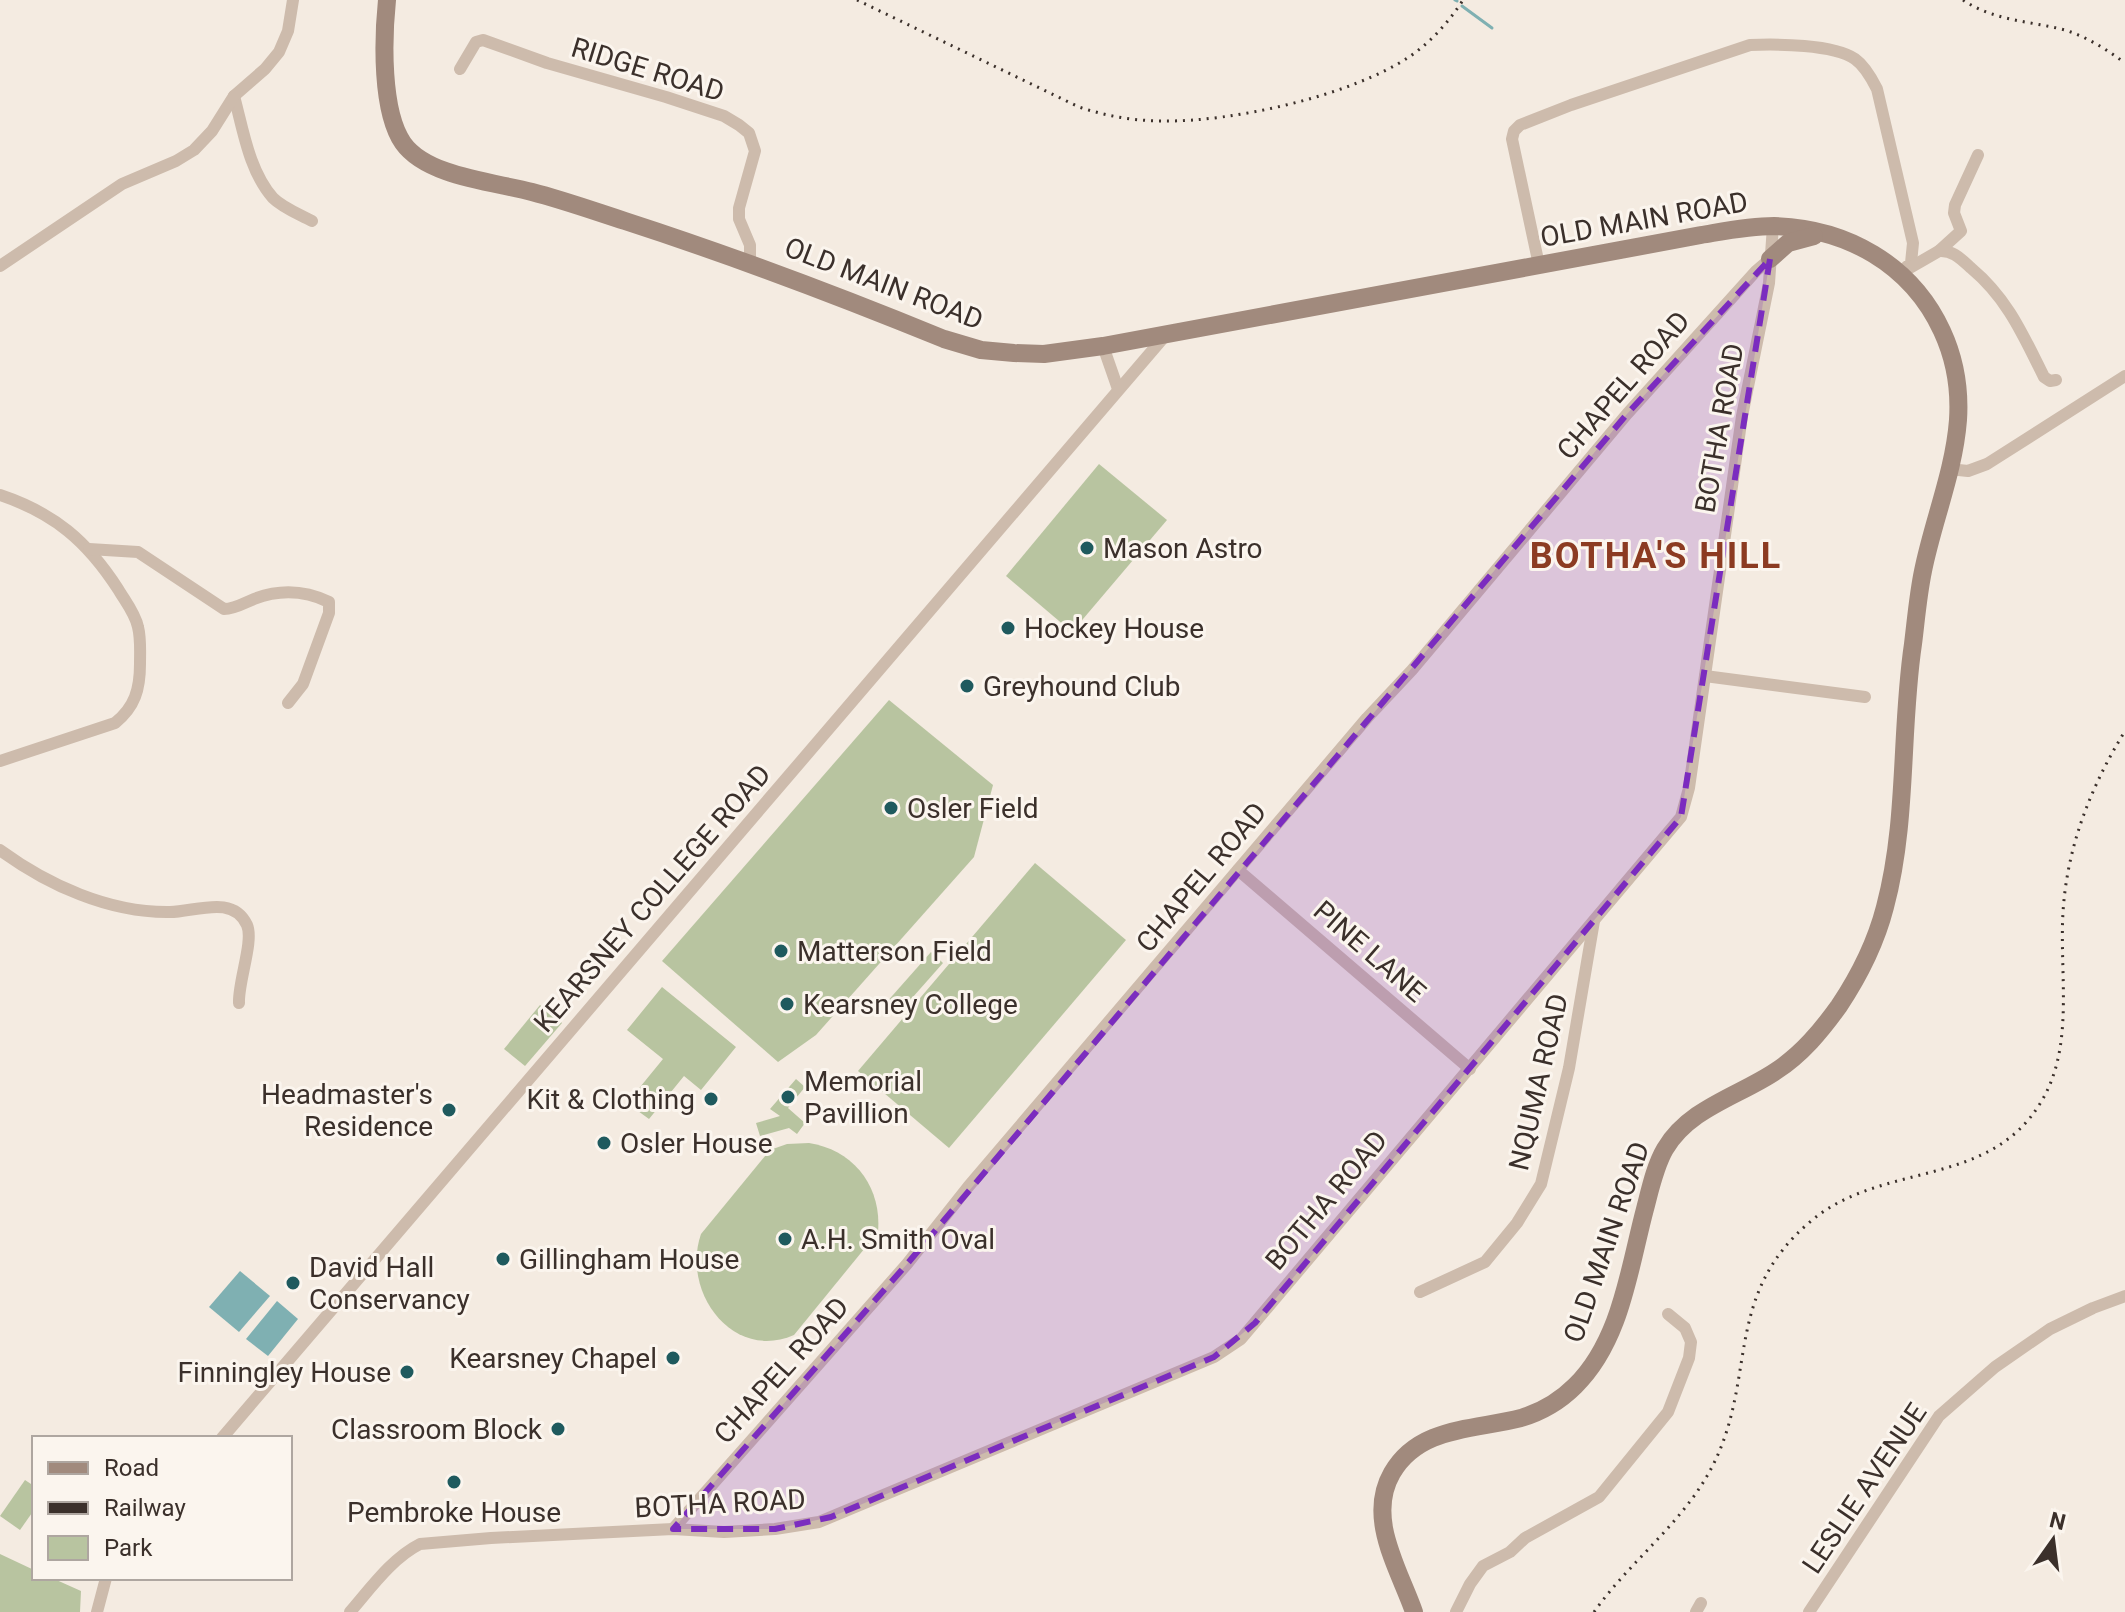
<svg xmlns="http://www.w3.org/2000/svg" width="2125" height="1612" viewBox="0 0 2125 1612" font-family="Roboto,sans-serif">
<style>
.green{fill:#b8c4a0}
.water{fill:#7fb0b2}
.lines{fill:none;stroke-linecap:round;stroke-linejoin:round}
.stream{stroke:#7fb0b2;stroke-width:3}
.minor{stroke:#cdbbac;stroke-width:12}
.secondary{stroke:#a18a7d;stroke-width:18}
.rail{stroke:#3b302b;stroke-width:3;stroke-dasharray:2 6;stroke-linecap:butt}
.marked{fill:#7b2cbf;fill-opacity:0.2;stroke:#7b2cbf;stroke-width:6;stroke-dasharray:16 10;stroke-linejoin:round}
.poi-dot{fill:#1f5a5e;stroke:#fbf5ee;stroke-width:3}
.labels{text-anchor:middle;stroke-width:6;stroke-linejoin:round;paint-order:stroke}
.street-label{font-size:28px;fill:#3b302b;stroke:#fbf5ee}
.poi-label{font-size:28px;fill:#3b302b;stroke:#fbf5ee;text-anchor:start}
.district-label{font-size:36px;font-weight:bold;letter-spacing:2px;fill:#8c3b22;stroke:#fbf5ee}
</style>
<rect width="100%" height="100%" fill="#f4ebe1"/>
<g class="green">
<path d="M 1099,464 L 1167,520 L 1072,632 L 1006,576 Z"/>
<path d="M 889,700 L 993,785 L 974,857 L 816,1035 L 778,1062 L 662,961 Z"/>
<path d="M 1035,863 L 1126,940 L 949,1148 L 858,1071 Z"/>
<path d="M 931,952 L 943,963 L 897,1015 L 885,1004 Z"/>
<path d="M 662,987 L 736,1047 L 701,1090 L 684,1076 L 649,1119 L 627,1103 L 663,1059 L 627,1030 Z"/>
<path d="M 540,1005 L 562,1023 L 525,1066 L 504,1049 Z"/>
<path d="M 796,1079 L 805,1087 L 788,1108 L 805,1123 L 797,1134 L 789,1128 L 760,1136 L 756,1123 L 780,1116 L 770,1109 Z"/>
<path d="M 809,1143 C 854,1150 882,1187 878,1232 L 794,1335 C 732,1362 681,1291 701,1234 L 770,1150 L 787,1144 Z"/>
<path d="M 25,1480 L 34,1486 L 34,1510 L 20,1530 L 0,1516 Z"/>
<path d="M 0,1554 L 34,1570 L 34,1578 L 52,1578 L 81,1591 L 80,1612 L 0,1612 Z"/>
</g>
<g class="water">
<path d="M 240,1271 L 270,1296 L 239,1332 L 209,1307 Z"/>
<path d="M 277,1301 L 298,1319 L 268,1356 L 246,1339 Z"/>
</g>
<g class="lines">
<g class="stream">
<path d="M 1455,0 L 1457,1"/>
<path d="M 1462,6 L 1492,28"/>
</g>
<g class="minor">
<path d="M 460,69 L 476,42 L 483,40 L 547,63 L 666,97 L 724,116 L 739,125 L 749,133 L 755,151 L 739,208 L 739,219 L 750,245 L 750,262"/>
<path d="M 234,96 C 243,129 249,171 273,198 C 283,208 299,214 312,221"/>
<path d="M 1939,251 C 1953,250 1961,259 1971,268 C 2008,299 2023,335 2044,377 L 2050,381 L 2056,380"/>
<path d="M 1539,265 L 1512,139 L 1514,131 L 1520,125 L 1571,105 L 1750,45 C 1777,44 1833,44 1855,59 C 1865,66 1872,79 1877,89 L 1913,243 L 1911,263 L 1899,273"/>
<path d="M 0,266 L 122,184 L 176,161 L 194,150 L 212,131 L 234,96 L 265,69 L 279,52 L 288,31 L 293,0"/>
<path d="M 1906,270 L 1939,251 L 1961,231 L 1954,213 L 1955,205 L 1978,155"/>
<path d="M 1103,346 L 1118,389"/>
<path d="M 1949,469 L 1968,471 L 1987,464 L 2125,376"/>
<path d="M 0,495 C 54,513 87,541 118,589 C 125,601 135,613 138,627 C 141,639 140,651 140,664 C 140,689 135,707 115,723 L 0,761"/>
<path d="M 89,549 L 138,552 L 224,609 C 235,609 244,603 254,599 C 280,589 304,590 329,602 L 329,613 L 303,684 L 288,703"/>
<path d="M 1705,676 L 1865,697"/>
<path d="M 0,850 C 48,885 109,913 170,912 C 195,912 233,894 247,925 C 254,941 238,982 239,1003"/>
<path d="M 1238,870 L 1470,1069"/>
<path d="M 1420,1292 L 1485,1262 L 1517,1223 L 1541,1184 L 1569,1068 L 1594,921"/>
<path d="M 222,1438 L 1164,337"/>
<path d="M 673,1529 L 907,1264 L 968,1187 L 1367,718 L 1412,670 L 1627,414 L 1756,271 L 1770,259"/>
<path d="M 97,1612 L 106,1578"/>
<path d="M 350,1612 C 370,1589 392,1558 420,1544 L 491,1538 L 673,1529 L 724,1532 L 775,1529 L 819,1522 L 1214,1357 L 1241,1339 L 1681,817 L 1689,788 L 1742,416 L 1769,283 L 1773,226"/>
<path d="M 1456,1612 L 1470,1584 L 1483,1566 L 1510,1552 L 1525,1538 L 1599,1497 L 1668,1412 L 1689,1358 L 1691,1342 L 1685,1328 L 1668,1314"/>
<path d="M 1696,1612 L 1701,1603"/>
<path d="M 1809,1612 L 1939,1416 L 1995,1367 L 2050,1329 L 2093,1308 L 2125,1296"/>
</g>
<g class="secondary">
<path d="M 387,0 C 383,39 381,111 403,143 C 427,177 495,182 532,192 C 563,200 594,211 625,221 C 733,256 839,296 944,339 L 981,350 L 1014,353 L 1044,354 L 1103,346 L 1701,235 C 1725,231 1749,226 1774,226 C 1846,228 1911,264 1942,331 C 1955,359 1960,389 1958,420 C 1954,472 1933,521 1923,571 C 1918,595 1916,620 1913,644 C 1900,731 1908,821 1885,907 C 1876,942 1859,976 1839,1006 C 1821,1031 1802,1054 1776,1071 C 1739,1096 1689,1108 1665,1149 C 1655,1166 1650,1190 1645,1209 C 1629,1269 1621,1341 1575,1386 C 1561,1400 1541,1412 1521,1418 C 1475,1430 1419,1426 1392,1473 C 1366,1518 1399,1569 1414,1612"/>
<path d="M 1770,259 L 1788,243 L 1814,236"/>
</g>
<g class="rail">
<path d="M 857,0 L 1079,107 C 1106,116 1134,121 1163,121 C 1233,122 1350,96 1409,57 C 1431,42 1448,23 1463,0"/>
<path d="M 1963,0 C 1994,21 2030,21 2065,30 C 2087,37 2106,49 2125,63"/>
<path d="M 1594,1612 C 1630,1561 1683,1523 1712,1467 C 1758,1378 1722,1296 1811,1221 C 1882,1161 1989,1189 2041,1102 C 2077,1043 2057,966 2064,900 C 2070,839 2093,783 2125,731"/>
</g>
</g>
<path class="marked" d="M 1770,259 L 1681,817 L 1255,1323 L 1214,1357 L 831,1517 L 775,1529 L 673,1529 L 907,1264 L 1627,414 Z"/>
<g class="poi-dot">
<circle cx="1087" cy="548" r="8"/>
<circle cx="1008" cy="628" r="8"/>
<circle cx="967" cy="686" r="8"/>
<circle cx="891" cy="808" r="8"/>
<circle cx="781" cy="951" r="8"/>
<circle cx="787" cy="1004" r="8"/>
<circle cx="788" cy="1097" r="8"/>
<circle cx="711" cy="1099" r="8"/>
<circle cx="449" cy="1110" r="8"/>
<circle cx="604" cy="1143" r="8"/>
<circle cx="785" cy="1239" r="8"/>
<circle cx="503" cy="1259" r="8"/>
<circle cx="293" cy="1283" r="8"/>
<circle cx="673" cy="1358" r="8"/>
<circle cx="407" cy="1372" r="8"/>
<circle cx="558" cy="1429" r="8"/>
<circle cx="454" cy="1482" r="8"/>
</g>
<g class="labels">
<g class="street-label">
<text transform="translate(648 69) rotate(17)" y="10">RIDGE ROAD</text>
<text transform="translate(1644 219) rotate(-10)" y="10">OLD MAIN ROAD</text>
<text transform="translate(884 283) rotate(21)" y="10">OLD MAIN ROAD</text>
<text transform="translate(1623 385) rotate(-49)" y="10">CHAPEL ROAD</text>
<text transform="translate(1719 428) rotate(-80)" y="10">BOTHA ROAD</text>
<text transform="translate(1201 877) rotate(-50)" y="10">CHAPEL ROAD</text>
<text transform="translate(652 898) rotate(-49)" y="10">KEARSNEY COLLEGE ROAD</text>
<text transform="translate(1370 951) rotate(41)" y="10">PINE LANE</text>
<text transform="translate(1538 1082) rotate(-77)" y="10">NQUMA ROAD</text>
<text transform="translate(1326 1200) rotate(-50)" y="10">BOTHA ROAD</text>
<text transform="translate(1606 1242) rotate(-71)" y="10">OLD MAIN ROAD</text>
<text transform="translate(781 1370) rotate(-48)" y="10">CHAPEL ROAD</text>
<text transform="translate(1864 1488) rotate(-56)" y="10">LESLIE AVENUE</text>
<text transform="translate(720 1503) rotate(-3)" y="10">BOTHA ROAD</text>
</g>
<g class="poi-label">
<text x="1103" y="558">Mason Astro</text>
<text x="1024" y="638">Hockey House</text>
<text x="983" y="696">Greyhound Club</text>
<text x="907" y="818">Osler Field</text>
<text x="797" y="961">Matterson Field</text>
<text x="803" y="1014">Kearsney College</text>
<text x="804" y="1091">Memorial<tspan x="804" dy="32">Pavillion</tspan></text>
<text x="433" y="1104" text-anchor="end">Headmaster's<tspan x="433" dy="32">Residence</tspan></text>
<text x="695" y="1109" text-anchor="end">Kit &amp; Clothing</text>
<text x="620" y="1153">Osler House</text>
<text x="801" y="1249">A.H. Smith Oval</text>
<text x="519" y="1269">Gillingham House</text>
<text x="309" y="1277">David Hall<tspan x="309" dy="32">Conservancy</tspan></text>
<text x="657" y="1368" text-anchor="end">Kearsney Chapel</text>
<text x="391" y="1382" text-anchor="end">Finningley House</text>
<text x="542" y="1439" text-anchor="end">Classroom Block</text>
<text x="454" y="1522" text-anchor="middle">Pembroke House</text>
</g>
<g class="district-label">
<text x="1656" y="568">BOTHA'S HILL</text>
</g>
</g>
<rect x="32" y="1436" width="260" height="144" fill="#fbf5ee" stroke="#aea6a0" stroke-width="2"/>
<rect x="48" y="1462" width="40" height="12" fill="#a18a7d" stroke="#aea6a0" stroke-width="2"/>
<text x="104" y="1476" font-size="24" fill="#3b302b">Road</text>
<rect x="48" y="1502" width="40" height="12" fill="#3b302b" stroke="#aea6a0" stroke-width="2"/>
<text x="104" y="1516" font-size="24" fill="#3b302b">Railway</text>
<rect x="48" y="1536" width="40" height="24" fill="#b8c4a0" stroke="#aea6a0" stroke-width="2"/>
<text x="104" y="1556" font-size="24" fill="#3b302b">Park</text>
<g transform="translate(2053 1540) rotate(14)" stroke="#fbf5ee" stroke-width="6" paint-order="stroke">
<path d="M0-6L14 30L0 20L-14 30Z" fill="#3b302b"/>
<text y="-12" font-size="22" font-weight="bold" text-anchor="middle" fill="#3b302b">N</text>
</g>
</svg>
